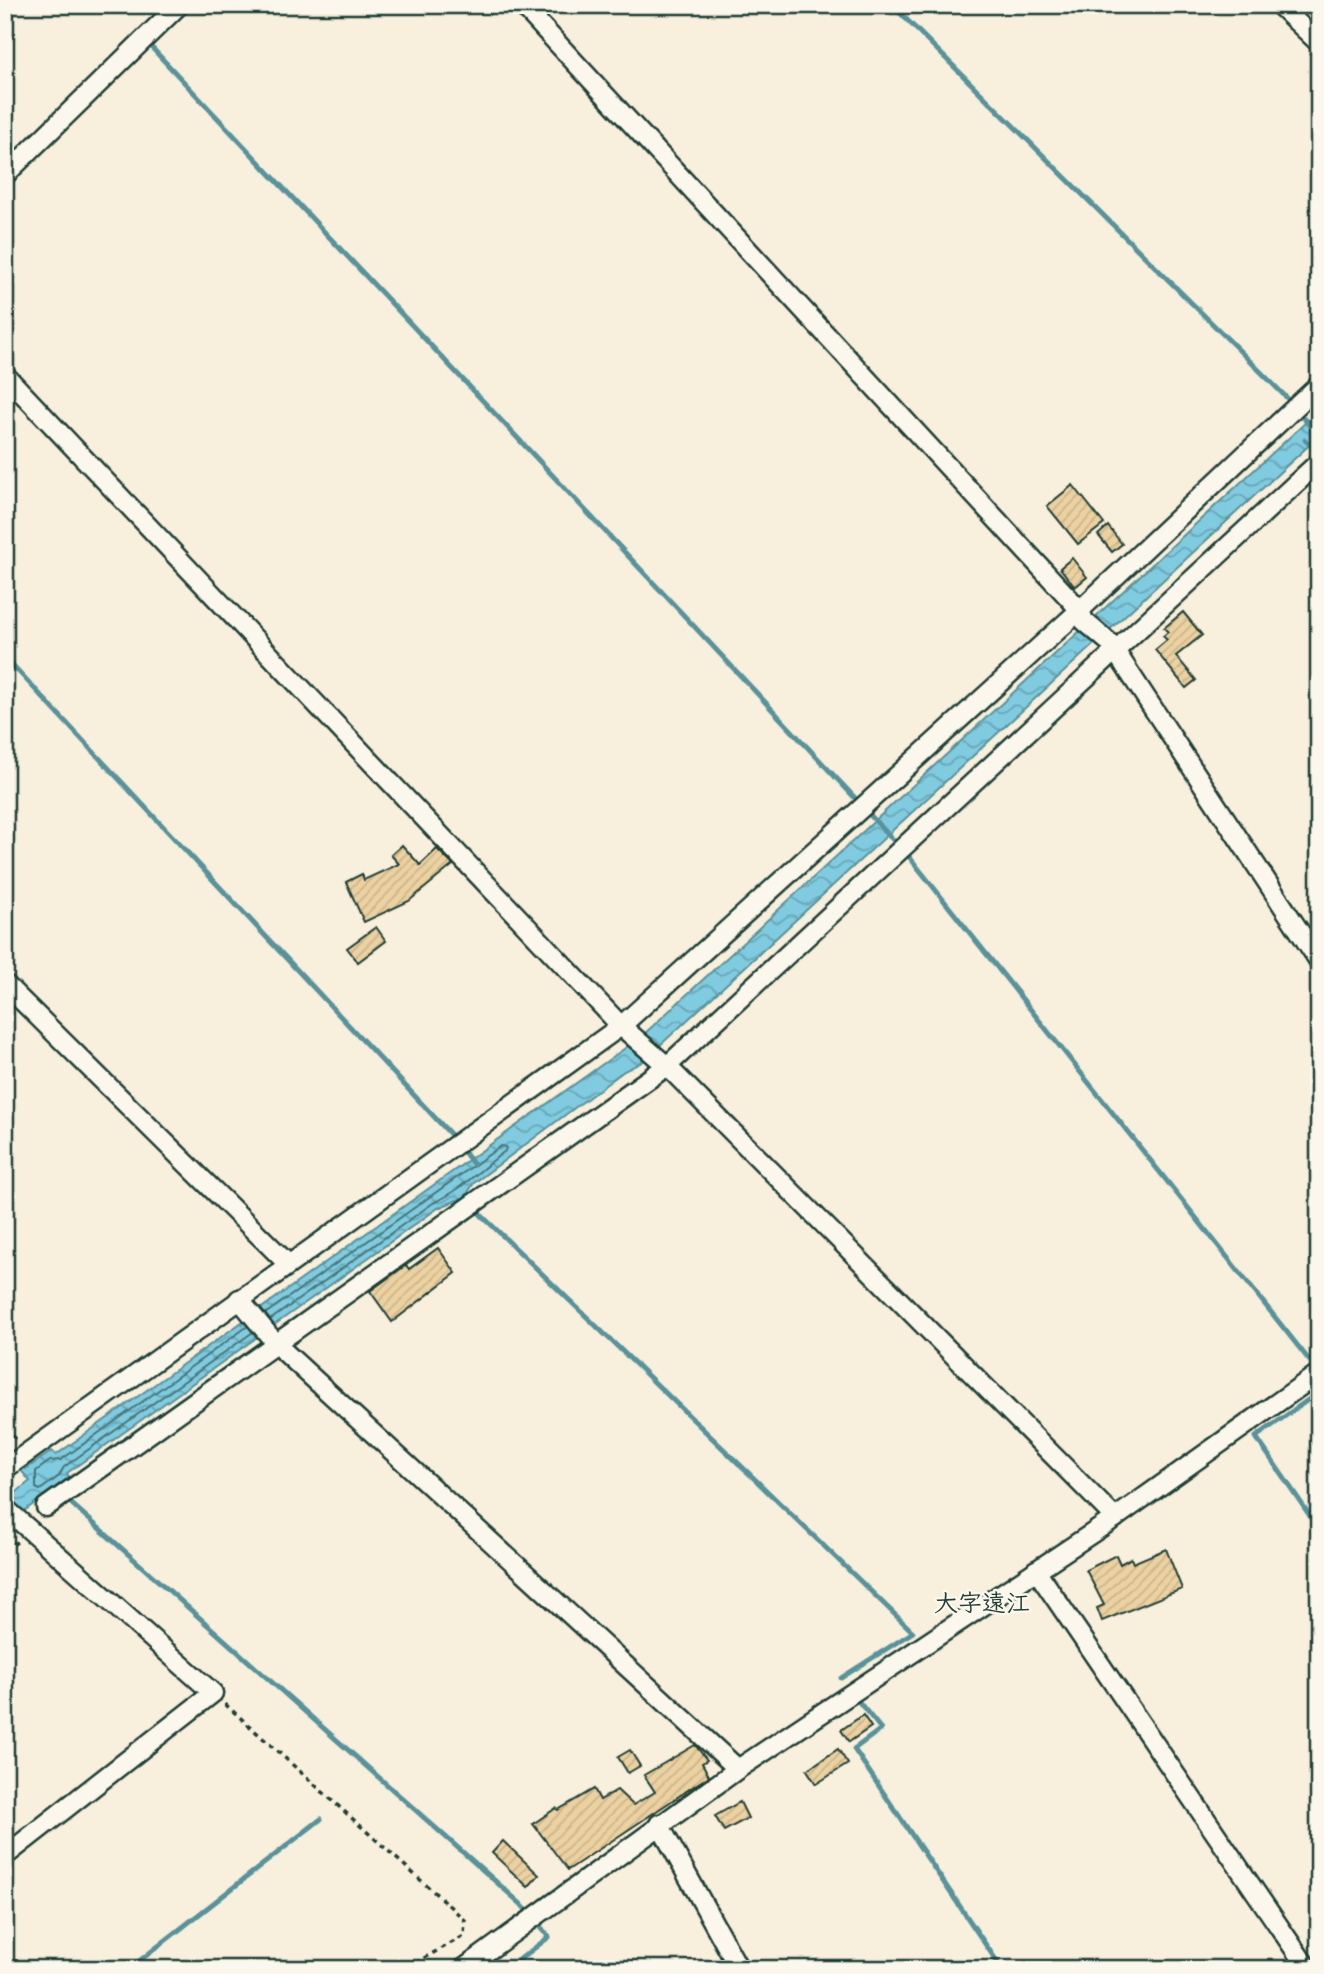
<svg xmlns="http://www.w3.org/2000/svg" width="1324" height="1974" viewBox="0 0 1324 1974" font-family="'Playpen Sans','Klee One',sans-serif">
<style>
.water{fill:url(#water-waves);stroke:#59929b;stroke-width:2}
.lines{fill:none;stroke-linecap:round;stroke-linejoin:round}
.shore{stroke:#467679;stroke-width:2}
.stream{stroke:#59929b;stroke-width:5}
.building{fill:url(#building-hatch);stroke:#1f3d34;stroke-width:2}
.street-casing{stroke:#1f3d34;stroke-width:23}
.path{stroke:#1f3d34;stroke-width:3.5;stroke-dasharray:5 5;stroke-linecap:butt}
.street{stroke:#fbf7ec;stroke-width:18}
.labels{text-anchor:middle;stroke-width:5;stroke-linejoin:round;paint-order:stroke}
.quarter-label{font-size:24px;font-weight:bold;fill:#1f3d34;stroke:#fbf7ec}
</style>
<defs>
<pattern id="water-waves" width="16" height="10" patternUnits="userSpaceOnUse" patternTransform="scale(1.75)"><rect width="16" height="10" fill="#80cbe0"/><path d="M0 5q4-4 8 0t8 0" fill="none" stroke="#68a6b6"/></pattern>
<pattern id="building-hatch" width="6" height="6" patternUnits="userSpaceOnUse" patternTransform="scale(1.75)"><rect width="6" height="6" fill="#ecd1a1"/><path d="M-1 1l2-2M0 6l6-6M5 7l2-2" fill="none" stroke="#cab48b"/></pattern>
</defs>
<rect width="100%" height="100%" fill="#f8efdd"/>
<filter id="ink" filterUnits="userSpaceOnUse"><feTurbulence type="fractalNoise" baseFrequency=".0143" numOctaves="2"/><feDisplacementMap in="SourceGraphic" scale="14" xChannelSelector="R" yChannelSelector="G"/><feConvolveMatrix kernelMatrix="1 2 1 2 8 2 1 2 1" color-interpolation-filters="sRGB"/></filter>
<g filter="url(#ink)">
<path class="water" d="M 1319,410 L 1319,436 L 642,1062 L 624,1071 L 474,1183 L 465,1197 L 438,1208 L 67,1473 L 69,1477 L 59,1486 L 69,1499 L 65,1503 L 54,1489 L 5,1525 L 5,1502 L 30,1481 L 8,1455 L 10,1452 L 26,1469 L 52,1451 L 56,1455 L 642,1036 Z"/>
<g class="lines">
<g class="shore">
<path d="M 265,1314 L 501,1146 L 506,1147 L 505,1151 C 481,1169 460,1191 433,1203 L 270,1320"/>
<path d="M 248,1326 L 61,1460 L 50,1461 L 36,1471 L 36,1488 L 40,1490 L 59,1476 L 64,1467 L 253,1332"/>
</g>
<g class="stream">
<path d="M 892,5 L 1289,400"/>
<path d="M 153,49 L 855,798"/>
<path d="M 1299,413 L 1311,427"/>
<path d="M 1305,440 L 1318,452"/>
<path d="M 5,657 L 453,1137"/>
<path d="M 870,815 L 896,843"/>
<path d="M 907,854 L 1309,1360"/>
<path d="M 461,1148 L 474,1165"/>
<path d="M 476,1210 L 913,1632 L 841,1678"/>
<path d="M 1319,1392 L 1256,1437 L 1319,1529"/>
<path d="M 64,1497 L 521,1904 L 549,1937 L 507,1969"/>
<path d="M 859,1702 L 881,1729 L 854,1749 L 1002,1969"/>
<path d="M 129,1969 L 321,1819"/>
</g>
</g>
<g class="building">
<path d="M 1073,485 L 1104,524 L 1078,544 L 1047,506 Z"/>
<path d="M 1108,526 L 1122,544 L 1112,552 L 1098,535 Z"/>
<path d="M 1072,558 L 1087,577 L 1075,587 L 1060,568 Z"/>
<path d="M 1183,612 L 1202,635 L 1176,656 L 1196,680 L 1186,688 L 1155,650 L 1167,640 L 1163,636 L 1168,632 L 1164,628 Z"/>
<path d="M 402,845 L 420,865 L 437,849 L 453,865 L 409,901 L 364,922 L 346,882 L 362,874 L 364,880 L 399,864 L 391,855 Z"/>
<path d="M 376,927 L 386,941 L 358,962 L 347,948 Z"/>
<path d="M 438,1248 L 456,1273 L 392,1322 L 370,1291 L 406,1265 L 409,1269 Z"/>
<path d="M 1166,1549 L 1182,1589 L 1102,1621 L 1097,1608 L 1104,1605 L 1086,1570 L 1116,1555 L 1120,1564 L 1131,1558 L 1133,1563 Z"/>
<path d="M 863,1715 L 871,1727 L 849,1742 L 841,1730 Z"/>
<path d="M 695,1745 L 707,1760 L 702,1763 L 709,1776 L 568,1870 L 533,1824 L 556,1808 L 558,1810 L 594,1789 L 600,1800 L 617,1790 L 633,1805 L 655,1792 L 644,1775 Z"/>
<path d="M 838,1749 L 848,1764 L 816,1784 L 807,1770 Z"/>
<path d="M 630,1750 L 640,1766 L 628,1773 L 618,1757 Z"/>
<path d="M 740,1802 L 748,1818 L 724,1831 L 715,1816 Z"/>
<path d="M 503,1841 L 539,1875 L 528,1887 L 492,1853 Z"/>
</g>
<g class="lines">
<g class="street-casing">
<g id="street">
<path d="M 522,5 L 1080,610 L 1084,621 L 1110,643 L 1319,961"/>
<path d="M 1279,5 L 1319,43"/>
<path d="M 5,175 L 179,5"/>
<path d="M 5,375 L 621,1026 L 667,1066 L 1115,1518"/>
<path d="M 5,984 L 288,1264"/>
<path d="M 239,1299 L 277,1345 L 738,1769"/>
<path d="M 9,1466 L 621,1026 L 1080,610 L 1319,385"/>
<path d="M 46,1507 L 667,1066 L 1319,462"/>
<path d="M 5,1508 L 213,1693 L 5,1856"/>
<path d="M 1036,1570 L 1308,1969"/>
<path d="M 659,1824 L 739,1969"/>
<path d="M 463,1969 L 738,1769 L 1115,1518 L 1319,1373"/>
</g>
</g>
<g class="path">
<path d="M 5,1428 L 16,1439"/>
<path d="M 5,1549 L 17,1542"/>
<path d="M 225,1704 L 465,1920 L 464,1936 L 404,1969"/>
</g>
<use href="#street" class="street"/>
</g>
</g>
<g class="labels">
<g class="quarter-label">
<text x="982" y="1611">大字遠江</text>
</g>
</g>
<rect width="1324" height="1974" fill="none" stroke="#fbf7ec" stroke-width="28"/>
<rect x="14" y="14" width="1296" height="1946" fill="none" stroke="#1f3d34" stroke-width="2.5" filter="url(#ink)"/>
</svg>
